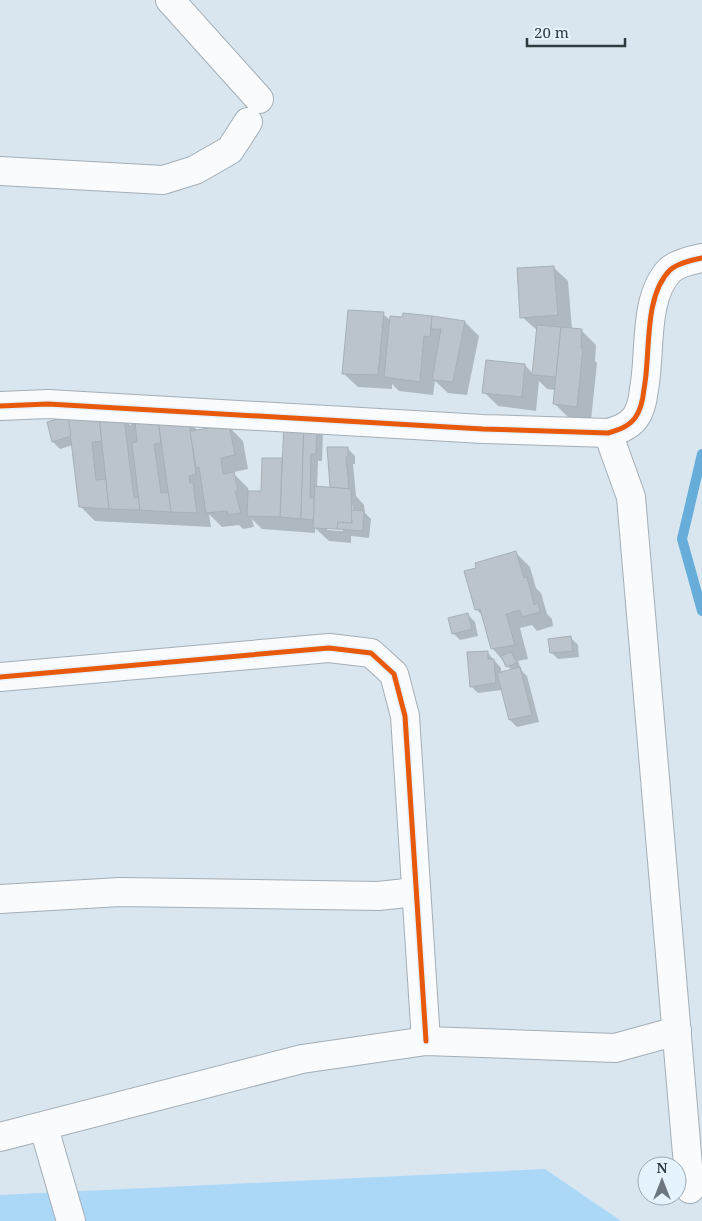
<svg xmlns="http://www.w3.org/2000/svg" width="702" height="1221" viewBox="0 0 702 1221" font-family="'Noto Serif',serif">
<style>
.green{fill:#acd8f8}
.shadow{fill:#0003;fill-rule:evenodd}
.lines{fill:none;stroke-linecap:round;stroke-linejoin:round}
.stream{stroke:#67adda;stroke-width:10}
.building{fill:#bbc4cc;stroke:#a5b0b7}
.minor-casing{stroke:#a4aeb6;stroke-width:30}
.minor{stroke:#f9fbfd;stroke-width:28}
.cycleway-casing{stroke:#e5f3fe;stroke-width:8}
.cycleway{stroke:#e8590c;stroke-width:5}
</style>
<rect width="100%" height="100%" fill="#d9e6f0"/>
<path class="green" d="M 545,1169 L 621,1221 L 0,1221 L 0,1195 Z"/>
<g class="shadow">
<path d="M 553,267 L 568,281 L 572,329 L 581,330 L 596,345 L 595,361 L 597,363 L 591,420 L 569,418 L 555,404 L 556,390 L 547,389 L 539,381 L 536,411 L 498,406 L 484,392 L 525,365 L 533,374 L 538,331 L 522,317 Z"/>
<path d="M 383,314 L 391,321 L 403,319 L 404,315 L 465,322 L 479,336 L 467,395 L 448,393 L 435,381 L 433,395 L 399,391 L 392,384 L 392,389 L 358,387 L 343,373 Z"/>
<path d="M 124,419 L 131,426 L 130,419 L 188,421 L 198,431 L 228,426 L 243,441 L 248,469 L 234,472 L 235,475 L 248,488 L 249,492 L 262,493 L 263,459 L 283,459 L 285,422 L 323,431 L 322,461 L 318,461 L 317,487 L 331,489 L 328,448 L 348,449 L 355,456 L 355,464 L 353,464 L 356,496 L 364,505 L 365,513 L 371,519 L 369,538 L 351,536 L 351,543 L 329,541 L 315,528 L 315,533 L 262,529 L 252,519 L 254,527 L 243,529 L 239,525 L 222,527 L 209,514 L 211,527 L 95,521 L 80,506 L 73,445 L 60,449 L 53,442 L 49,423 ZM 350,502 L 352,502 L 353,516 L 351,516 ZM 327,527 L 343,528 L 343,531 L 327,530 Z"/>
<path d="M 516,553 L 530,567 L 536,588 L 541,593 L 547,614 L 552,619 L 553,626 L 537,631 L 532,625 L 520,628 L 528,659 L 518,661 L 522,671 L 527,676 L 539,722 L 517,727 L 510,720 L 502,690 L 478,693 L 471,686 L 487,652 L 501,668 L 501,674 L 512,671 L 493,649 L 484,617 L 477,610 L 466,572 Z"/>
<path d="M 468,615 L 475,622 L 478,636 L 460,640 L 453,633 Z"/>
<path d="M 571,638 L 578,645 L 579,657 L 558,659 L 551,652 Z"/>
</g>
<g class="lines">
<path class="stream" d="M 702,454 L 682,539 L 702,611"/>
</g>
<g class="building">
<path d="M 554,266 L 558,315 L 520,318 L 517,268 Z"/>
<path d="M 348,310 L 384,312 L 378,375 L 342,374 Z"/>
<path d="M 403,313 L 432,316 L 430,337 L 424,336 L 420,382 L 384,377 L 390,316 L 402,317 Z"/>
<path d="M 432,316 L 465,321 L 453,382 L 432,380 L 441,329 L 431,329 Z"/>
<path d="M 537,325 L 561,327 L 556,377 L 532,375 Z"/>
<path d="M 561,327 L 582,329 L 581,348 L 583,348 L 577,407 L 553,404 Z"/>
<path d="M 486,360 L 525,364 L 522,397 L 482,393 Z"/>
<path d="M 68,416 L 99,416 L 102,441 L 92,442 L 96,480 L 106,479 L 109,509 L 79,507 Z"/>
<path d="M 68,416 L 71,436 L 52,442 L 47,422 Z"/>
<path d="M 99,416 L 124,418 L 134,498 L 139,497 L 140,510 L 109,509 Z"/>
<path d="M 129,418 L 158,419 L 161,443 L 154,444 L 161,493 L 169,492 L 171,512 L 140,510 L 132,443 L 137,442 L 135,422 L 129,423 Z"/>
<path d="M 158,419 L 189,420 L 196,474 L 189,476 L 190,483 L 193,483 L 197,513 L 171,512 Z"/>
<path d="M 284,421 L 304,422 L 301,519 L 280,517 Z"/>
<path d="M 304,422 L 317,423 L 316,454 L 311,454 L 310,498 L 314,498 L 314,520 L 301,519 Z"/>
<path d="M 229,425 L 235,455 L 221,458 L 223,474 L 234,472 L 238,491 L 235,491 L 241,513 L 228,515 L 227,511 L 206,513 L 199,467 L 196,468 L 190,431 Z"/>
<path d="M 327,447 L 348,447 L 348,457 L 346,457 L 349,489 L 330,487 Z"/>
<path d="M 262,458 L 282,458 L 280,517 L 247,516 L 248,491 L 261,491 Z"/>
<path d="M 315,486 L 351,489 L 352,523 L 338,522 L 337,529 L 313,528 Z"/>
<path d="M 351,510 L 364,511 L 363,531 L 337,529 L 338,522 L 352,523 Z"/>
<path d="M 516,551 L 524,578 L 527,577 L 534,605 L 538,603 L 540,612 L 522,617 L 520,610 L 506,614 L 515,645 L 491,649 L 480,609 L 475,610 L 464,571 L 476,568 L 475,563 Z"/>
<path d="M 468,613 L 472,629 L 452,634 L 448,618 Z"/>
<path d="M 571,636 L 573,651 L 550,653 L 548,639 Z"/>
<path d="M 488,651 L 488,659 L 494,659 L 496,683 L 470,687 L 467,652 Z"/>
<path d="M 511,652 L 517,663 L 506,667 L 501,656 Z"/>
<path d="M 520,667 L 532,715 L 509,720 L 497,673 Z"/>
</g>
<g class="lines">
<g class="minor-casing">
<g id="minor">
<path d="M 170,0 L 259,99"/>
<path d="M 0,171 L 163,180 L 195,170 L 230,150 L 248,122"/>
<path d="M 0,406 L 48,404 L 483,429 L 608,433 C 618,430 628,427 635,418 C 641,410 643,399 644,389 C 651,354 643,297 670,270 C 678,263 692,260 702,258"/>
<path d="M 608,433 L 631,497 L 690,1189"/>
<path d="M 0,677 L 329,648 L 371,653 L 394,674 L 405,716 L 426,1041"/>
<path d="M 0,899 L 120,892 L 378,896 L 416,892"/>
<path d="M 44,1128 L 71,1221"/>
<path d="M 0,1137 L 302,1059 L 426,1041 L 615,1048 L 677,1031"/>
</g>
</g>
<use href="#minor" class="minor"/>
<g class="cycleway-casing">
<g id="cycleway">
<path d="M 0,406 L 48,404 L 483,429 L 608,433 C 618,430 628,427 635,418 C 641,410 643,399 644,389 C 651,354 643,297 670,270 C 678,263 692,260 702,258"/>
<path d="M 0,677 L 329,648 L 371,653 L 394,674 L 405,716 L 426,1041"/>
</g>
</g>
<use href="#cycleway" class="cycleway"/>
</g>
<g transform="translate(662 1181)"><circle r="24" fill="#e5f3fe" stroke="#9da9b2"/>
<path d="M0-4L9 19L0 12L-9 19Z" fill="#6b767e"/>
<text y="-8" font-size="14" font-weight="bold" text-anchor="middle" fill="#303a41">N</text>
</g>
<path d="M527 38v8h98v-8" fill="none" stroke="#303a41" stroke-width="2.5"/>
<text x="534" y="38" font-size="15" fill="#303a41" stroke="#e5f3fe" stroke-width="4" paint-order="stroke">20 m</text>
</svg>
